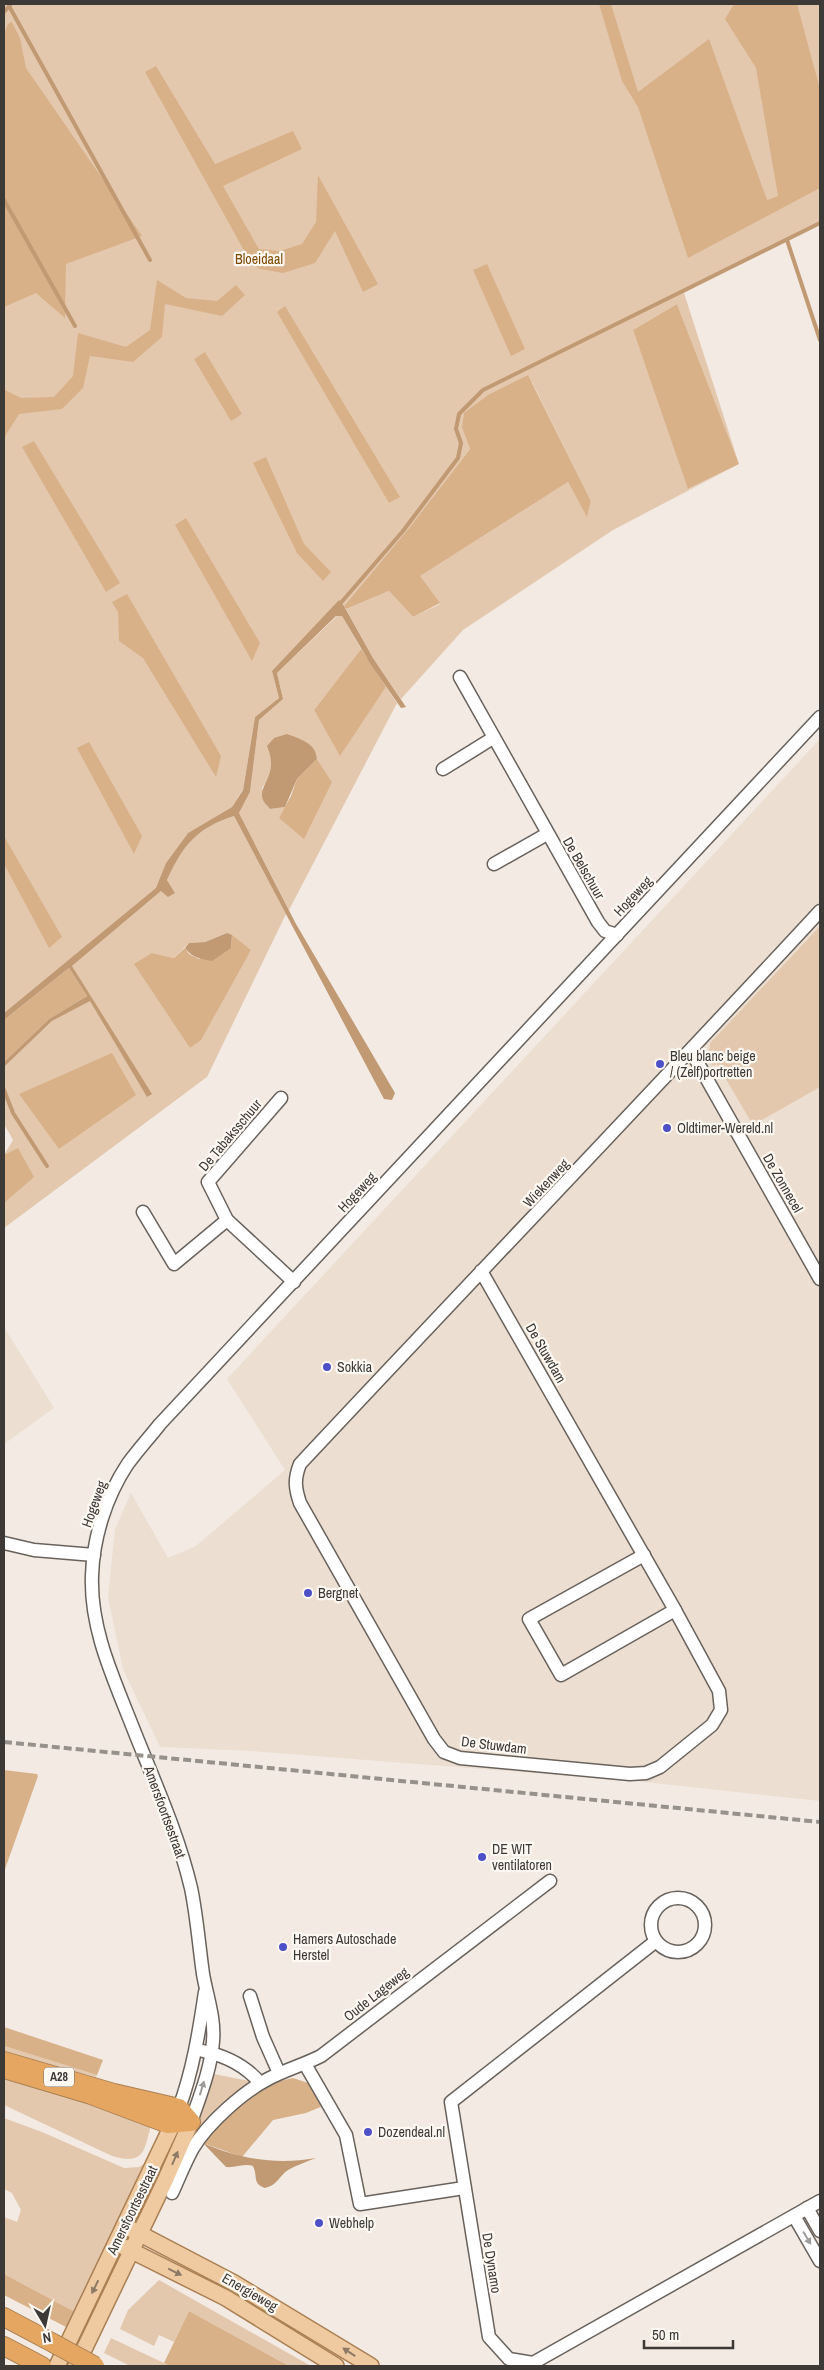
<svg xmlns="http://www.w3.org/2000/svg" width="824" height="2370" viewBox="0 0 824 2370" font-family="'Archivo Narrow',sans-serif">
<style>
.built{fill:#ecdfd1}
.green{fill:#e4c8ae;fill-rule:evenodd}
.forest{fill:#d8b189}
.water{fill:#c19a73}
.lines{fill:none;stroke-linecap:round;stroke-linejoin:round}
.stream{stroke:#c19a73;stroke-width:4}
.minor-casing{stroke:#69625c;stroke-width:15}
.major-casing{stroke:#aa8053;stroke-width:18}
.highway-casing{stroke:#aa8053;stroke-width:20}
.minor{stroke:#fff;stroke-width:12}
.major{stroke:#efcaa1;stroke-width:15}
.highway{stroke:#e5a662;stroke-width:18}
.rail{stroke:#97918c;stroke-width:4;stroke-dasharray:8 4;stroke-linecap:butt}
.highway-bridge-casing{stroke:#aa8053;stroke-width:20;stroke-linecap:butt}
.highway-bridge{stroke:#e5a662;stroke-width:18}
.oneway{fill:#9e9c9a}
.oneway2{fill:#8d7a66}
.poi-dot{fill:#4d50c6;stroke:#fef8f2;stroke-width:2}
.labels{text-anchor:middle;stroke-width:4.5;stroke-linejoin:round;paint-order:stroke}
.shield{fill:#fef8f2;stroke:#76726e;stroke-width:1}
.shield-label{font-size:12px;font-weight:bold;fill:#3c3936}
.park-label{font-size:14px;fill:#7b4901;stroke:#fef8f2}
.street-label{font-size:14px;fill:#3c3936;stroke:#fef8f2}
.poi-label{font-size:14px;fill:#3c3936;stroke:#fef8f2;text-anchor:start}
</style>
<rect width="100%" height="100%" fill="#f2eae3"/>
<g class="built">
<path d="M 820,739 L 820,1801 L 635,1781 L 252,1751 L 160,1747 L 123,1669 L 108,1597 L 115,1529 L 131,1493 L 168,1558 L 196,1546 L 285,1470 L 227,1379 Z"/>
<path d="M 4,1327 L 54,1408 L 4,1444 Z"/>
</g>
<g class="green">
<path d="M 4,4 L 820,4 L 820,222 L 684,293 L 739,464 L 613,530 L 463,630 L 401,699 L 373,658 L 346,609 L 389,591 L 413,617 L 440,604 L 419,576 L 568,482 L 587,516 L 591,501 L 532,382 L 462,428 L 470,449 L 409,528 L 344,606 L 341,603 L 272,671 L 279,698 L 255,717 L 243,789 L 232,807 L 188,833 L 166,863 L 157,888 L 4,1013 ZM 677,304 L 739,464 L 689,489 L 633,330 Z"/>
<path d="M 337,616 L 342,616 L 361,649 L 314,710 L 340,755 L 386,687 L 397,703 L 289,910 L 239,813 L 250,792 L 259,720 L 283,699 L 277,673 ZM 316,753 L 317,759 L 332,782 L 279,819 L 285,807 L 270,809 L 262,788 L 270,775 L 272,759 Z"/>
<path d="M 234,816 L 286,914 L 207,1077 L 4,1228 L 4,1155 L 13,1140 L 4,1124 L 4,1067 L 52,1021 L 90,1000 L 147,1097 L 72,966 L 161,891 L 175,893 L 167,880 C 183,845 197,828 234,816 ZM 227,933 L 251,950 L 190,1048 L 152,953 L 174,958 L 189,943 L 205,942 Z"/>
<path d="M 820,926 L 820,1087 L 753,1125 L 717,1064 L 712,1066 L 709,1056 L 710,1043 Z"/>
<path d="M 4,2046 L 97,2075 L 96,2077 L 4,2054 Z"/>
<path d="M 214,2074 L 249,2081 L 247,2086 L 209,2117 L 179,2161 Z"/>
<path d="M 4,2079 L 28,2082 L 151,2125 C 144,2152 144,2165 112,2156 L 4,2105 Z"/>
<path d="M 4,2118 L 42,2132 L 124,2168 L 139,2167 L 148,2161 L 77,2313 L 4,2274 L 4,2217 L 17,2222 L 21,2210 L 12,2193 L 4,2189 Z"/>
<path d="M 159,2280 L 311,2366 L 289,2366 L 189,2311 L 174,2342 L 159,2335 L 154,2346 L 120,2329 L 128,2310 Z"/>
<path d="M 111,2338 L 164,2363 L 170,2366 L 130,2366 L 104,2353 Z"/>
</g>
<g class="forest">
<path d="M 599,4 L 611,4 L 638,92 L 709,39 L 767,200 L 778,196 L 756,68 L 725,19 L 734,4 L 797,4 L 820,89 L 820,188 L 688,258 L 638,107 L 622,81 Z"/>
<path d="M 12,22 L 20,38 L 26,68 L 142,236 L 66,264 L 65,318 L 36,293 L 4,307 L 4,33 L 8,24 Z"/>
<path d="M 156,66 L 215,164 L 293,131 L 302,149 L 223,186 L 259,249 L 280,251 L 302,244 L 316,222 L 318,175 L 378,284 L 363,292 L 335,231 L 315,263 L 283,273 L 260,269 L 251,263 L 145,72 Z"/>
<path d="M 487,264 L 525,349 L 511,356 L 473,270 Z"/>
<path d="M 157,280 L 186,298 L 217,301 L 236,285 L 245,295 L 222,316 L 165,304 L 162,337 L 133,362 L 90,356 L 83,388 L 62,409 L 19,414 L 4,438 L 5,390 L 21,398 L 54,397 L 73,376 L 78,333 L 126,347 L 150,330 Z"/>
<path d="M 677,304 L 739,464 L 688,489 L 633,330 Z"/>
<path d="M 285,306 L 400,497 L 389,503 L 277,312 Z"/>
<path d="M 205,352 L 242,414 L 231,421 L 194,359 Z"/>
<path d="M 528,375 L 591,501 L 587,517 L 568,482 L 420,576 L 440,603 L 413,617 L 389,591 L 346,609 L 344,606 L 409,528 L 470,449 L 462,428 L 464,413 L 488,395 Z"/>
<path d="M 34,441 L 120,583 L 106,592 L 22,447 Z"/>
<path d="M 266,457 L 304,544 L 331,572 L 323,581 L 297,553 L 253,463 Z"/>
<path d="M 186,518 L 260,643 L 252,661 L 175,525 Z"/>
<path d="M 127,594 L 221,756 L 216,777 L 143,658 L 119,641 L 118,612 L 112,602 Z"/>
<path d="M 361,649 L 386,687 L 340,756 L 314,710 Z"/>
<path d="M 89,742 L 142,836 L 134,854 L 77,748 Z"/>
<path d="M 317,759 L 332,782 L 304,839 L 279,818 L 291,796 L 297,779 Z"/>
<path d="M 4,836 L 62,937 L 49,948 L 4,864 Z"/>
<path d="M 232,935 L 251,950 L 201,1040 L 190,1048 L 134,964 L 152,953 L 174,958 L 185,948 L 189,954 L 199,959 L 231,948 Z"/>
<path d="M 69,968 L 87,996 L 49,1019 L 4,1062 L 4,1020 Z"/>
<path d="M 112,1053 L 136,1095 L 59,1149 L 19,1094 Z"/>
<path d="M 18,1148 L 34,1177 L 4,1203 L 4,1155 Z"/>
<path d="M 4,1770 L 37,1774 L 38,1776 L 4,1872 Z"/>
<path d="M 4,2027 L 103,2060 L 97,2075 L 4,2046 Z"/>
<path d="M 293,2078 L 314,2085 L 323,2106 L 306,2113 L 273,2120 L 242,2157 L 203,2143 C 215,2125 247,2096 267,2086 C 275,2082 284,2080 293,2078 Z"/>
<path d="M 4,2274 L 77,2313 L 70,2329 L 4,2295 Z"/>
<path d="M 189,2311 L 289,2366 L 170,2366 L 164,2363 Z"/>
</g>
<g class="water">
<path d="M 339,600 L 344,606 L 373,658 L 406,707 L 401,708 L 371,665 L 342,616 L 336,616 L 277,673 L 283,699 L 259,720 L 250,792 L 239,813 L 296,924 L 395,1093 L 392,1100 L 384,1099 L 234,816 C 197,828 183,845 167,880 L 175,893 L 168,897 L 161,891 L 72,966 L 152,1094 L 147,1097 L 90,1001 L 52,1021 L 4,1067 L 4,1062 L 49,1019 L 87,996 L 69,968 L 4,1020 L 4,1013 L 156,888 L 166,863 L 188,833 L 232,807 L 243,790 L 255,717 L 279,698 L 272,671 Z"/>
<path d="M 287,734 C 300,739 316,743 317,759 L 297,779 L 285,807 L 270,809 C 268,806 264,803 263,800 C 257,784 280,776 267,746 L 274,738 Z"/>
<path d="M 227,933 L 232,935 L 231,948 L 212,961 C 201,959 192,958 185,948 L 189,943 L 205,942 Z"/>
<path d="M 203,2143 C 239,2159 276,2165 316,2158 C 306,2162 297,2165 288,2170 C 279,2176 278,2185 265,2188 C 252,2184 258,2176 253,2166 C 246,2163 235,2168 226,2167 Z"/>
</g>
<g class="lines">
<g class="stream">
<path d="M 9,6 L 150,260"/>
<path d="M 4,12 L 11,4"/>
<path d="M 4,200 L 75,326"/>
<path d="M 787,240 L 820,340"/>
<path d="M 339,605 L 403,531 L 458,458 L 461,443 L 456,429 L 459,414 L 483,390 L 820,223"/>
<path d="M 4,1090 L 13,1113 L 47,1166"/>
</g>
<g class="minor-casing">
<g id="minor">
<path d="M 460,677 L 598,922 L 605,931 L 617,935"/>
<path d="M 443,769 L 493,738"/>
<path d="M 494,864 L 547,834"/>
<path d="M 691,1051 L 820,1279"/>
<path d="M 281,1098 L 208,1182 L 227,1220 L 294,1282"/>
<path d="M 143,1212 L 174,1264 L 227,1220"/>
<path d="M 481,1271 L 675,1610 L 719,1691 L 721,1710 L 712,1725 L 660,1767 L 646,1773 L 630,1774 L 460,1758 L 444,1752 L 434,1739 L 300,1503 C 295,1488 294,1479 300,1464 C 473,1279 648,1097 820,911"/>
<path d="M 4,1543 L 34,1550 L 94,1555"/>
<path d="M 644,1555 L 529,1619 L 561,1675 L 675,1610"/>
<circle cx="678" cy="1925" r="27"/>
<path d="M 656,1941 L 451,2102 L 489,2337 L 509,2359 L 533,2363 L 820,2201"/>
<path d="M 250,1996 L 263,2037 L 279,2073"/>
<path d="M 203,2051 C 226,2056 246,2066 260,2083"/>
<path d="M 305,2064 L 346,2135 L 360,2204 L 464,2188"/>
<path d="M 179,2108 C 193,2070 199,2032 205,1992"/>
<path d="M 191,2122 C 200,2096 211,2069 213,2041 C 215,2018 207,1997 203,1974 C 199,1946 197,1917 191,1888 C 178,1833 154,1781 133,1728 C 114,1679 90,1630 92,1576 C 93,1538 106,1497 127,1465 C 137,1451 149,1438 160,1424 L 820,717"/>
<path d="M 172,2193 C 179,2178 185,2162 193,2148 C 208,2123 243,2092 268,2079 C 285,2070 303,2065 321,2056 L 550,1881"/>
<path d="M 807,2208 L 820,2231"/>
<path d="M 794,2216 L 820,2261"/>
</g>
</g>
<g class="major-casing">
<g id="major">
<path d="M 125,2226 L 234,2283 L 371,2366"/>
<path d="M 124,2247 L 226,2298 L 336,2366"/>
<path d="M 57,2366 L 177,2115"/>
<path d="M 76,2366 L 164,2183 L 191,2122"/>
</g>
</g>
<g class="highway-casing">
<g id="highway">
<path d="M 4,2061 L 114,2093 L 179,2108 L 191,2122 L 168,2124 L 91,2095 L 4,2069"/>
<path d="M 4,2317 L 53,2343"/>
<path d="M 4,2346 L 42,2366"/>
</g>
</g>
<use href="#minor" class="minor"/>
<use href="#major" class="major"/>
<use href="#highway" class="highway"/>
<path class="rail" d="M 4,1742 L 820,1822"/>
<g class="highway-bridge-casing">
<path id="highway-bridge" d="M 53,2343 L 95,2366"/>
</g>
<use href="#highway-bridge" class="highway-bridge"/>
</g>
<defs><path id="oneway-solid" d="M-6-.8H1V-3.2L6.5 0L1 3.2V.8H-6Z" transform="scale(1.25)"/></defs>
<g class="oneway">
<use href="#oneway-solid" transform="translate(202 2088) rotate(-73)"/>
<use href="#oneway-solid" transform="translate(807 2238) rotate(59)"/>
</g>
<g class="oneway2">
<use href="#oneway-solid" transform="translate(175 2158) rotate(-67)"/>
<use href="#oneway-solid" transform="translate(175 2272) rotate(26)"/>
<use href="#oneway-solid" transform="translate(95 2287) rotate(116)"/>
<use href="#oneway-solid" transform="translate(349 2352) rotate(-147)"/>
</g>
<g class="poi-dot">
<circle cx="660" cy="1064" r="5"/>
<circle cx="667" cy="1128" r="5"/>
<circle cx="327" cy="1367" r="5"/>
<circle cx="308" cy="1593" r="5"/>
<circle cx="482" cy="1857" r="5"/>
<circle cx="283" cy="1947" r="5"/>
<circle cx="368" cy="2132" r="5"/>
<circle cx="319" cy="2223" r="5"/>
</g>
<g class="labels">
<rect class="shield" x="44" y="2067.5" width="30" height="19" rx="4"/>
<g class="shield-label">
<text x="59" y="2081">A28</text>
</g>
<g class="park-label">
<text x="259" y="264">Bloeidaal</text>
</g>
<g class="street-label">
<text transform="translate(584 868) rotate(60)" y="5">De Belschuur</text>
<text transform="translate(633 896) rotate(-47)" y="5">Hogeweg</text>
<text transform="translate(230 1135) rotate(-50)" y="5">De Tabaksschuur</text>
<text transform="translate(546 1183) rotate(-47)" y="5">Wiekenweg</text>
<text transform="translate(783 1183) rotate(60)" y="5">De Zonnecel</text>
<text transform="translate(357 1192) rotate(-47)" y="5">Hogeweg</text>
<text transform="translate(546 1353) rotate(60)" y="5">De Stuwdam</text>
<text transform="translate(94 1504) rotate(-70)" y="5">Hogeweg</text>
<text transform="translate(494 1745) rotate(7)" y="5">De Stuwdam</text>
<text transform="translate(165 1812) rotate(70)" y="5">Amersfoortsestraat</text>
<text transform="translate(376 1994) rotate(-38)" y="5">Oude Lageweg</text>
<text transform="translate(132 2210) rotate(-64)" y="5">Amersfoortsestraat</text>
<text transform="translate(492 2263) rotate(81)" y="5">De Dynamo</text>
<text transform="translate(250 2292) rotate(30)" y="5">Energieweg</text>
</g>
<g class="poi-label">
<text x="670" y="1061">Bleu blanc beige<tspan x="670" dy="16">/ (Zelf)portretten</tspan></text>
<text x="677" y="1133">Oldtimer-Wereld.nl</text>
<text x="337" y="1372">Sokkia</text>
<text x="318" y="1598">Bergnet</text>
<text x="492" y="1854">DE WIT<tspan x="492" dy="16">ventilatoren</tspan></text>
<text x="293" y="1944">Hamers Autoschade<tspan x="293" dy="16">Herstel</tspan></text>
<text x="378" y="2137">Dozendeal.nl</text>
<text x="329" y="2228">Webhelp</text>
</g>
</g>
<rect width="824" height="2370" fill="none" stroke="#3c3936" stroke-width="10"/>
<g transform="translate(45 2325) rotate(171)" stroke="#fef8f2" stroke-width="4" paint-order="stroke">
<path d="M0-4L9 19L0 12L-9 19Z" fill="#3c3936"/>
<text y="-8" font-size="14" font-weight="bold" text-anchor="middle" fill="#3c3936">N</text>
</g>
<path d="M644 2340v8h89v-8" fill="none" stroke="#3c3936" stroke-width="2.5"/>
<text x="652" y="2340" font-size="15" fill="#3c3936" stroke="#fef8f2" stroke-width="4" paint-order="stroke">50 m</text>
</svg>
